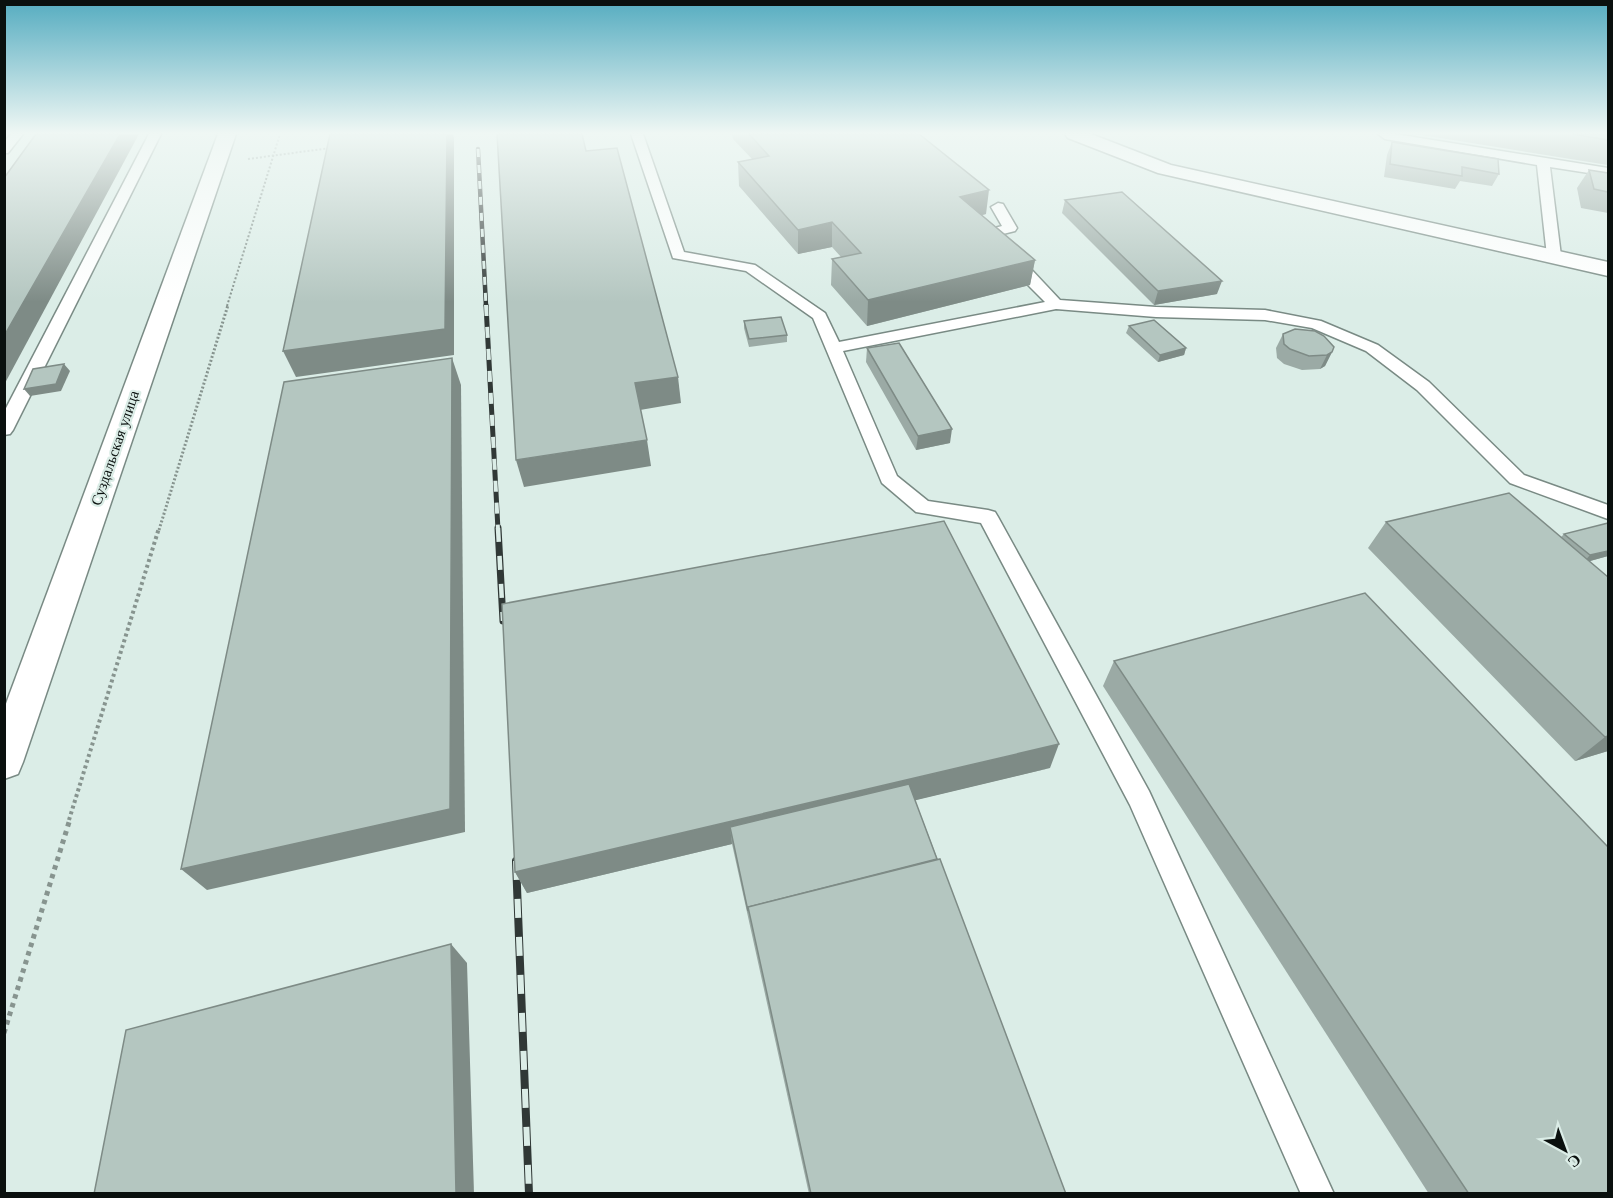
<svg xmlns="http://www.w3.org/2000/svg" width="1613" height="1198" viewBox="0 0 1613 1198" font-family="'Libre Baskerville',serif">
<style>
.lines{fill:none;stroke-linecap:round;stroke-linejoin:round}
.lane-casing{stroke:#798a84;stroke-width:3}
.secondary-casing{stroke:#798a84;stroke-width:3}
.path-far3{stroke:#87948f;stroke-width:2;stroke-dasharray:2 2;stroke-linecap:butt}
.path-far2{stroke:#87948f;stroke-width:3;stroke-dasharray:2 2;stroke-linecap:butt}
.path-far1{stroke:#87948f;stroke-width:4;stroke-dasharray:3 3;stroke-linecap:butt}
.path{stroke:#87948f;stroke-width:5;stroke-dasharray:4.5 4.5;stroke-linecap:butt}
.lane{fill:#fff;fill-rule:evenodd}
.secondary{fill:#fff;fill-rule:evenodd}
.rail-far3-casing{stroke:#303836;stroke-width:4.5}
.rail-far2-casing{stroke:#303836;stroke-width:5}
.rail-far1-casing{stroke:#303836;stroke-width:7}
.rail-casing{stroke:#303836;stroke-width:8}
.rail-far3{stroke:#dbede7;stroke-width:3;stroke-dasharray:8;stroke-linecap:butt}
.rail-far2{stroke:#dbede7;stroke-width:4;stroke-dasharray:11;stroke-linecap:butt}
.rail-far1{stroke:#dbede7;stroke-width:4.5;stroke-dasharray:14;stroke-linecap:butt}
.rail{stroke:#dbede7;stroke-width:6;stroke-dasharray:19;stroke-linecap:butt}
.wall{fill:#9baaa5}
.shaded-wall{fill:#7e8b86}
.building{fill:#b4c6c0;stroke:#7e8b86;stroke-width:1.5}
.labels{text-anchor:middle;stroke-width:4.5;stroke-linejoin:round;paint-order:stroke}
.street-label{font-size:15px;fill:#0a100e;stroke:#dbede7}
</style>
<rect width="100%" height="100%" fill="#dbede7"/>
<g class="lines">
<g class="lane-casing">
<g id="lane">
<path d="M 11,134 L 23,134 L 8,153 L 4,153 L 4,142 Z"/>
<path d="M 149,134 L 161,134 L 13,430 L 10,434 L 4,435 L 4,412 Z"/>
<path d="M 631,134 L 643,134 L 684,252 L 755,265 L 825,313 L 839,342 L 1045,302 L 978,235 L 980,232 L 1002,226 L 991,207 L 998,203 L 1003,204 L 1017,228 L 1015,231 L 995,236 L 1029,267 L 1060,300 L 1156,307 L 1265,310 L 1321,321 L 1378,345 L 1429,382 L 1524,475 L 1608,505 L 1608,519 L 1510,483 L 1417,390 L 1366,351 L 1312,328 L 1265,320 L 1156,317 L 1056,309 L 843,351 L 897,476 L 928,501 L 988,510 L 995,512 L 998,517 L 1149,791 L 1334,1194 L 1301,1194 L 1130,805 L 981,523 L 916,512 L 882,483 L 813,318 L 746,271 L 673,258 Z"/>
<path d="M 1378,134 L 1395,134 L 1608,168 L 1608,176 L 1550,167 L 1561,256 L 1554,260 L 1547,256 L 1537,165 L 1385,139 Z"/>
</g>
</g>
<g class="secondary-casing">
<g id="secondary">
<path d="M 218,134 L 236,134 L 23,762 L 18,774 L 4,779 L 4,709 Z"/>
<path d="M 1065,134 L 1091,134 L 1171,165 L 1608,262 L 1608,276 L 1158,173 L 1068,138 Z"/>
</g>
</g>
<g class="path-far3">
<path d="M 248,159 L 330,148"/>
<path d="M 227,306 L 280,134"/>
</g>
<path class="path-far2" d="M 159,530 L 228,305"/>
<path class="path-far1" d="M 69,820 L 159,528"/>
<path class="path" d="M 4,1033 L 70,819"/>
<use href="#lane" class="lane"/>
<use href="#secondary" class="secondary"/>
<g class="rail-far3-casing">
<path id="rail-far3" d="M 478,149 L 486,306"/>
</g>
<g class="rail-far2-casing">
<path id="rail-far2" d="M 486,305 L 498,530"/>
</g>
<g class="rail-far1-casing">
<path id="rail-far1" d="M 498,528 L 503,621"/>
</g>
<g class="rail-casing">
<path id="rail" d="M 516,861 L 529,1194"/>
</g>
<use href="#rail-far3" class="rail-far3"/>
<use href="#rail-far2" class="rail-far2"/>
<use href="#rail-far1" class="rail-far1"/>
<use href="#rail" class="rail"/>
</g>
<g class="wall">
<path d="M 732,134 L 919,134 L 986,214 L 982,215 L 1035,260 L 1030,285 L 867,326 L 831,285 L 832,259 L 841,257 L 832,247 L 798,254 L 739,186 L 738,162 L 752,159 L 733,139 Z"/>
<path d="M 1416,134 L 1608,134 L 1608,165 Z"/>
<path d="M 1392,142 L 1499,174 L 1492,186 L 1460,181 L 1455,189 L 1384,177 L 1387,155 Z"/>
<path d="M 1589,170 L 1608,173 L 1608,213 L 1581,208 L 1577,188 Z"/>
<path d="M 1065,200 L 1217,294 L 1154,305 L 1062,213 Z"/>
<path d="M 744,321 L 787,335 L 787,342 L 749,347 L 744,328 Z"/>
<path d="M 1129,326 L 1186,348 L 1184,355 L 1158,362 L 1126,333 Z"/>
<path d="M 1283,334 L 1332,352 L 1325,366 L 1320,369 L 1302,370 L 1284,364 L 1277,358 L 1276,348 Z"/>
<path d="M 867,348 L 950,443 L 916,450 L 866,362 Z"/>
<path d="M 1386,522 L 1561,537 L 1564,534 L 1608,556 L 1590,561 L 1608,751 L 1575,761 L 1368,548 Z"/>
<path d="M 1114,661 L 1608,1194 L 1429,1194 L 1103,686 Z"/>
<path d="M 1050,768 L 915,800 L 1066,1194 L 809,1194 L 732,844 L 527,893 L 515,872 Z"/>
</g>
<g class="shaded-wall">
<path d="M 120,134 L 139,134 L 4,385 L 4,336 Z"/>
<path d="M 447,134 L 453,134 L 454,138 L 454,355 L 296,377 L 283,351 Z"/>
<path d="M 989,190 L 986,214 L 957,221 L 960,197 Z"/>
<path d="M 832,222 L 832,247 L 798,254 L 798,230 Z"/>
<path d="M 1035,260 L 1030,285 L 867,326 L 868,300 Z"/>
<path d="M 1222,281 L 1217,294 L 1154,305 L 1158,291 Z"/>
<path d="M 1186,348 L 1184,355 L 1158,362 L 1160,355 Z"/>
<path d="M 1332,352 L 1325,366 L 1320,369 L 1327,355 Z"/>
<path d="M 452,358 L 461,385 L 465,832 L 207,890 L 181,869 Z"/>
<path d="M 64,364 L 70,371 L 61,391 L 30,396 L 24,389 Z"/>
<path d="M 678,377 L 681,403 L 640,410 L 635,383 Z"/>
<path d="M 952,429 L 950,443 L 916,450 L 918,436 Z"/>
<path d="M 647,440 L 651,466 L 524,487 L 516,460 Z"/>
<path d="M 1608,551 L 1608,556 L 1583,563 L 1590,555 Z"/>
<path d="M 1608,736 L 1608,751 L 1575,761 L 1605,737 Z"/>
<path d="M 1059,744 L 1050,768 L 733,844 L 730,827 L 732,844 L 527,893 L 515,872 Z"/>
<path d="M 451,944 L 467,963 L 474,1194 L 456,1194 Z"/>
</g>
<g class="building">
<path d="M 36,134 L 120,134 L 4,336 L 4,178 Z"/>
<path d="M 330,134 L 447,134 L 445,329 L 283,351 Z"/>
<path d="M 497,134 L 582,134 L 586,151 L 617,148 L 678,377 L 635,383 L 647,440 L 516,460 Z"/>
<path d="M 749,134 L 919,134 L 989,190 L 960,197 L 1035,260 L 868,300 L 832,259 L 861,253 L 832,222 L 798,230 L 738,162 L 769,156 Z"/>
<path d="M 1573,134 L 1608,134 L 1608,140 Z"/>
<path d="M 1392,142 L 1498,159 L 1499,174 L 1462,167 L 1462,176 L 1390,164 Z"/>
<path d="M 1589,170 L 1608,173 L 1608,192 L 1594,189 Z"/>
<path d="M 1122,192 L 1222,281 L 1158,291 L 1065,200 Z"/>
<path d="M 781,317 L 787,335 L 749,339 L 744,321 Z"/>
<path d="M 1154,320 L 1186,348 L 1160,355 L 1129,326 Z"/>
<path d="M 1295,329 L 1315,331 L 1324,336 L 1334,347 L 1332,352 L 1327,355 L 1309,356 L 1290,349 L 1284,344 L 1283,334 Z"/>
<path d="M 899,343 L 952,429 L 918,436 L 867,348 Z"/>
<path d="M 452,358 L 450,809 L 181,869 L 284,382 Z"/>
<path d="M 64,364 L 56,384 L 24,389 L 33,369 Z"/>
<path d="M 1509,493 L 1608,577 L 1608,736 L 1605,737 L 1386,522 Z"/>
<path d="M 944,521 L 1059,744 L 515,872 L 502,604 Z"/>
<path d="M 1608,523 L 1608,551 L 1590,555 L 1564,534 Z"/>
<path d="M 1365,593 L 1608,847 L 1608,1194 L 1469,1194 L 1114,661 Z"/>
<path d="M 909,784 L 937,859 L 748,907 L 748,911 L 730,827 Z"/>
<path d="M 940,859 L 1066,1194 L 811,1194 L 748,907 Z"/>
<path d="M 451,944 L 456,1194 L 94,1194 L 126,1030 Z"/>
</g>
<linearGradient id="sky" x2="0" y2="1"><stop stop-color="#55acc0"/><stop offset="0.44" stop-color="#eff7f4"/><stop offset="1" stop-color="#eff7f4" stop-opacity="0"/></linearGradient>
<rect width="1613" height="302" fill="url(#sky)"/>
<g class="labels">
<g class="street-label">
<text transform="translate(115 448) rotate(-71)" y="5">Суздальская улица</text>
</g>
</g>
<rect width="1613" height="1198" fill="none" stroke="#0a100e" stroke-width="12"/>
<g transform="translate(1565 1150) rotate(139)" stroke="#dbede7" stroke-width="4.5" paint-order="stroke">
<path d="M0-4.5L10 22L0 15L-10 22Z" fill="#0a100e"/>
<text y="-9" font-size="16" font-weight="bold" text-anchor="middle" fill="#0a100e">С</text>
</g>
</svg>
